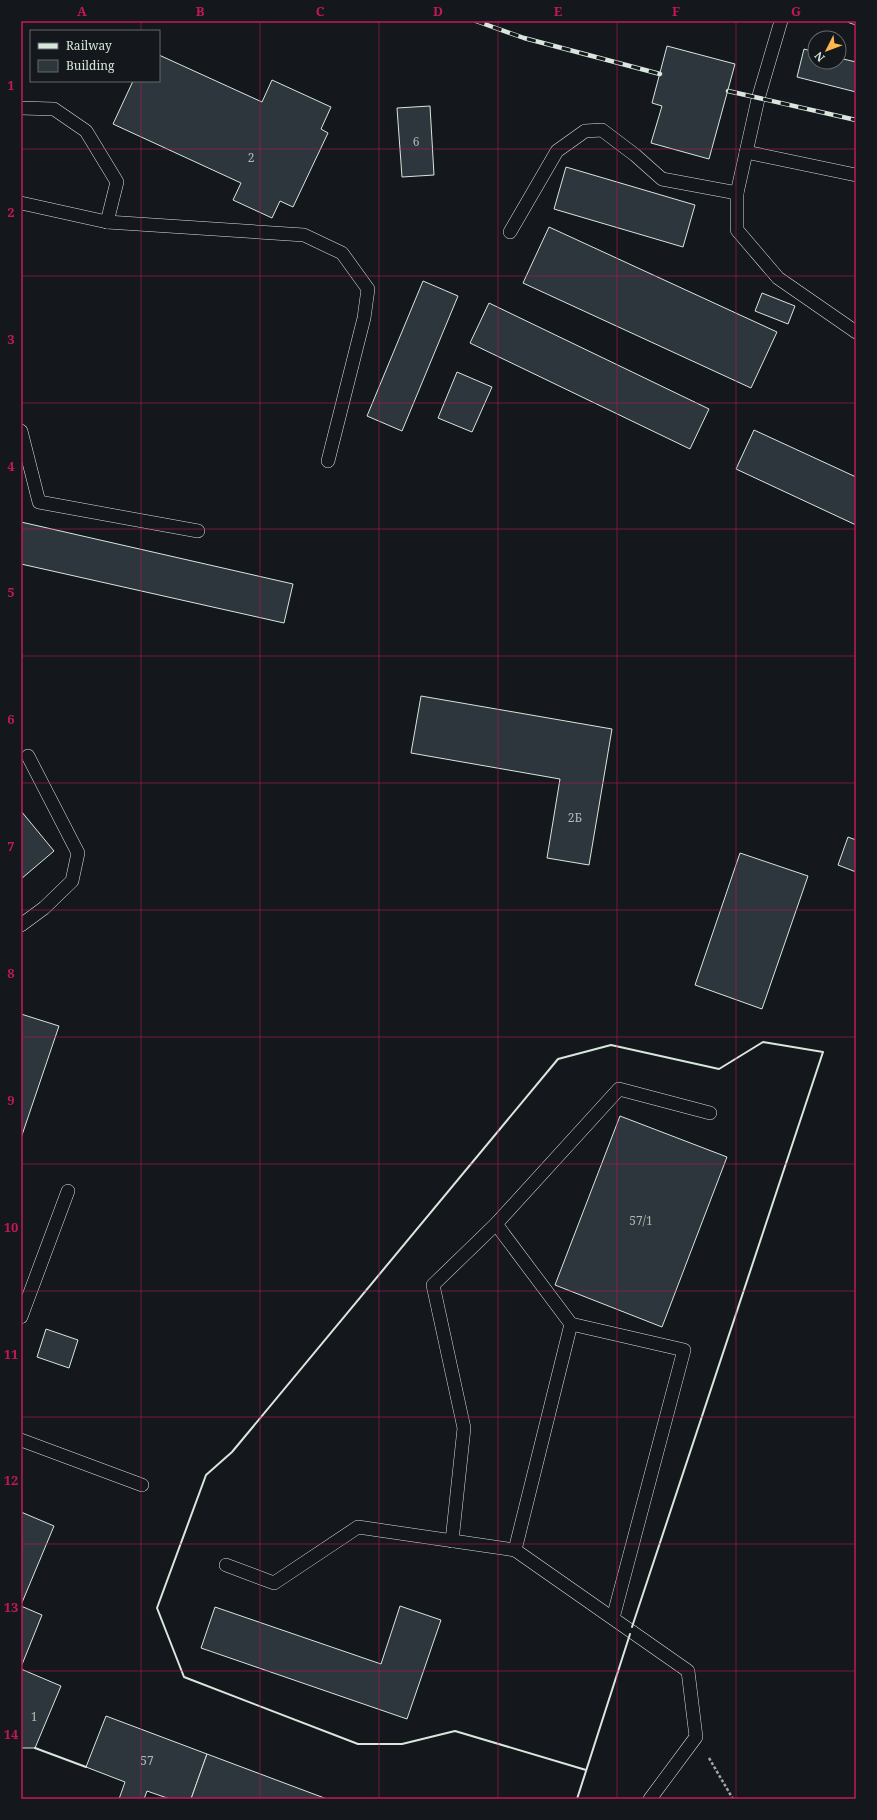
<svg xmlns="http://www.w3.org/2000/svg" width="877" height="1820" viewBox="0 0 877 1820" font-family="'Noto Serif',serif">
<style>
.building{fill:#2c363c;stroke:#d8e6dc}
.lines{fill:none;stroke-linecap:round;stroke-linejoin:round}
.lane-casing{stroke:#d8e6dc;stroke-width:14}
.path{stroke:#9da8a2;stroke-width:2.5;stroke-dasharray:3 2;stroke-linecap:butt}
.lane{stroke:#14181c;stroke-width:13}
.rail-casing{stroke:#d8e6dc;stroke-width:4.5}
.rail{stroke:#14181c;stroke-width:3;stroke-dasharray:9;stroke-linecap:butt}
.wall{stroke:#d8e6dc;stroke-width:2}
.grid{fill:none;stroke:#c2185b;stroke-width:1;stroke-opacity:0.55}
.labels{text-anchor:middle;stroke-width:3;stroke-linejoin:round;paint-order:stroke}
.number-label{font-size:12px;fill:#adbab4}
.neatline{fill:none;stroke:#c2185b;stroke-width:1.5}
.grid-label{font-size:13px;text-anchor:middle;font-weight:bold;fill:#c2185b}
</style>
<rect width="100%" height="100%" fill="#14181c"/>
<g class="building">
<path d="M 667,46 L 735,64 L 709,159 L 651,143 L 662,106 L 652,103 Z"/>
<path d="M 804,49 L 815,52 L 815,62 L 839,62 L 839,58 L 856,62 L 856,92 L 797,77 Z"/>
<path d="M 159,55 L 262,102 L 272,80 L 331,107 L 321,129 L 328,133 L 293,207 L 280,201 L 272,218 L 233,200 L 241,183 L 113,124 L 133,81 L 159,81 Z"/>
<path d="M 430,106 L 434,175 L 402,177 L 397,108 Z"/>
<path d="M 566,167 L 695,205 L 683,247 L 554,209 Z"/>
<path d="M 549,227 L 777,332 L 751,388 L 523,283 Z"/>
<path d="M 423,281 L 458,296 L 402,431 L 367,416 Z"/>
<path d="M 762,293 L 795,306 L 788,324 L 755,311 Z"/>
<path d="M 489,303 L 709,409 L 690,449 L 470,343 Z"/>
<path d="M 457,372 L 492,387 L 472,432 L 438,418 Z"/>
<path d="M 754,430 L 856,477 L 856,525 L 736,469 Z"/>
<path d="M 21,522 L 293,584 L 284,623 L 21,564 Z"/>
<path d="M 421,696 L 612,729 L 589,865 L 547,858 L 560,779 L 411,753 Z"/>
<path d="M 21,811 L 54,851 L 21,879 Z"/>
<path d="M 848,837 L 856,840 L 856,872 L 838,865 Z"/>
<path d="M 740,853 L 808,876 L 762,1009 L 695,985 Z"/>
<path d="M 21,1014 L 59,1026 L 21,1138 Z"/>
<path d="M 620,1116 L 727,1157 L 662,1327 L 555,1285 Z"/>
<path d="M 46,1329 L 78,1340 L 69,1368 L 37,1357 Z"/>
<path d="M 21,1512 L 54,1526 L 21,1605 Z"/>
<path d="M 21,1606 L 42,1615 L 21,1667 Z"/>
<path d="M 400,1606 L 441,1620 L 407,1719 L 201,1648 L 215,1607 L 381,1664 Z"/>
<path d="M 21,1669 L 61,1686 L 35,1748 L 21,1748 Z"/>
<path d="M 106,1716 L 207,1754 L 191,1799 L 170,1799 L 147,1791 L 144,1799 L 119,1799 L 125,1782 L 86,1767 Z"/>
<path d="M 207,1754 L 327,1799 L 191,1799 Z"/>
</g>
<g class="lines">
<g class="lane-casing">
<g id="lane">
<path d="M 781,21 L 758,99 L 737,193 L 737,230 L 778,278 L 856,332"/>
<path d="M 21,108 L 54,109 L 86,131 L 117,182 L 107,222"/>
<path d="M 746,152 L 856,175"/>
<path d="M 21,203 L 107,222 L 304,235 L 342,253 L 368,289 L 364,318 L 328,461"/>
<path d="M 510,232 L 557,151 L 585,131 L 602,130 L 635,155 L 662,179 L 737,193"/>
<path d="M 21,431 L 39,502 L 198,531"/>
<path d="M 21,925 L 44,908 L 72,881 L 78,853 L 28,756"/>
<path d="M 496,1224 L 571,1324 L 515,1550 L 688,1671 L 696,1737 L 650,1799"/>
<path d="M 21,1317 L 68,1191"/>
<path d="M 571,1324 L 684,1350 L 613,1618"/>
<path d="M 21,1440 L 142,1485"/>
<path d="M 452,1541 L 464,1428 L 433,1285 L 496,1224 L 619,1089 L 710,1113"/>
<path d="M 226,1565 L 274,1583 L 358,1527 L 515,1550"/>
</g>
</g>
<path class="path" d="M 709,1758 L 733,1799"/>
<use href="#lane" class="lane"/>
<g class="rail-casing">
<g id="rail">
<path d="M 476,21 L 524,38 L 660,74"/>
<path d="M 850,21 L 856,23"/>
<path d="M 728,91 L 856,120"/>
</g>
</g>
<use href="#rail" class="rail"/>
<g class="wall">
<path d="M 35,1748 L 86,1767"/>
<path d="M 586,1770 L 455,1731 L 402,1744 L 358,1744 L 184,1677 L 157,1608 L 206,1475 L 232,1452 L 558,1059 L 611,1045 L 719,1069 L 763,1042 L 823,1052 L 632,1627"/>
<path d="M 577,1799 L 630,1634"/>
</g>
</g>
<path class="grid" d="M 141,21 L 141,31M 260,21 L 260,1799M 379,21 L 379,1799M 498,21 L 498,1799M 617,21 L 617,1799M 736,21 L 736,1799M 141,81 L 141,1799M 21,149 L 856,149M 21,276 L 856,276M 21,403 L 856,403M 21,529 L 856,529M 21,656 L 856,656M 21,783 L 856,783M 21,910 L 856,910M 21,1037 L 856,1037M 21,1164 L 856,1164M 21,1291 L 856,1291M 21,1417 L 856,1417M 21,1544 L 856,1544M 21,1671 L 856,1671"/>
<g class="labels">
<g class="number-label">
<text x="416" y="146">6</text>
<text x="251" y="162">2</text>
<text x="575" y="822">2Б</text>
<text x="641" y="1225">57/1</text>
<text x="34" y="1721">1</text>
<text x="147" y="1765">57</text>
</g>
</g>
<rect width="877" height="1820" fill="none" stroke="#14181c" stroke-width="44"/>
<rect x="30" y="30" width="130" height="52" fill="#14181c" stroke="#626a69"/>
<rect x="38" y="43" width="20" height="6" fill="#d8e6dc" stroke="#626a69"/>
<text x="66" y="50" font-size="12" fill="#d8e6dc">Railway</text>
<rect x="38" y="60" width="20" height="12" fill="#2c363c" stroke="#626a69"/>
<text x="66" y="70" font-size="12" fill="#d8e6dc">Building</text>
<g transform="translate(827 50) rotate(228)"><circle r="19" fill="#14181c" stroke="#626a69"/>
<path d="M0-3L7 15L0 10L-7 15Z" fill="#ffb74d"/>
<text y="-6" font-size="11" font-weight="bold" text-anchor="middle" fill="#d8e6dc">N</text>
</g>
<rect x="22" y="22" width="833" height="1776" class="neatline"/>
<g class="grid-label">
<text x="82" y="16">A</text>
<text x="200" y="16">B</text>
<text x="320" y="16">C</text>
<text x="438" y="16">D</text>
<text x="558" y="16">E</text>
<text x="676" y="16">F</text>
<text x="796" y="16">G</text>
<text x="11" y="90">1</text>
<text x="11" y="217">2</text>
<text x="11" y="344">3</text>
<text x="11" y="471">4</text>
<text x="11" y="597">5</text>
<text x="11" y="724">6</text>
<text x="11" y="851">7</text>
<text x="11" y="978">8</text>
<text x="11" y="1105">9</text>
<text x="11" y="1232">10</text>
<text x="11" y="1359">11</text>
<text x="11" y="1485">12</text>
<text x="11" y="1612">13</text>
<text x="11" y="1739">14</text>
</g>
</svg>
